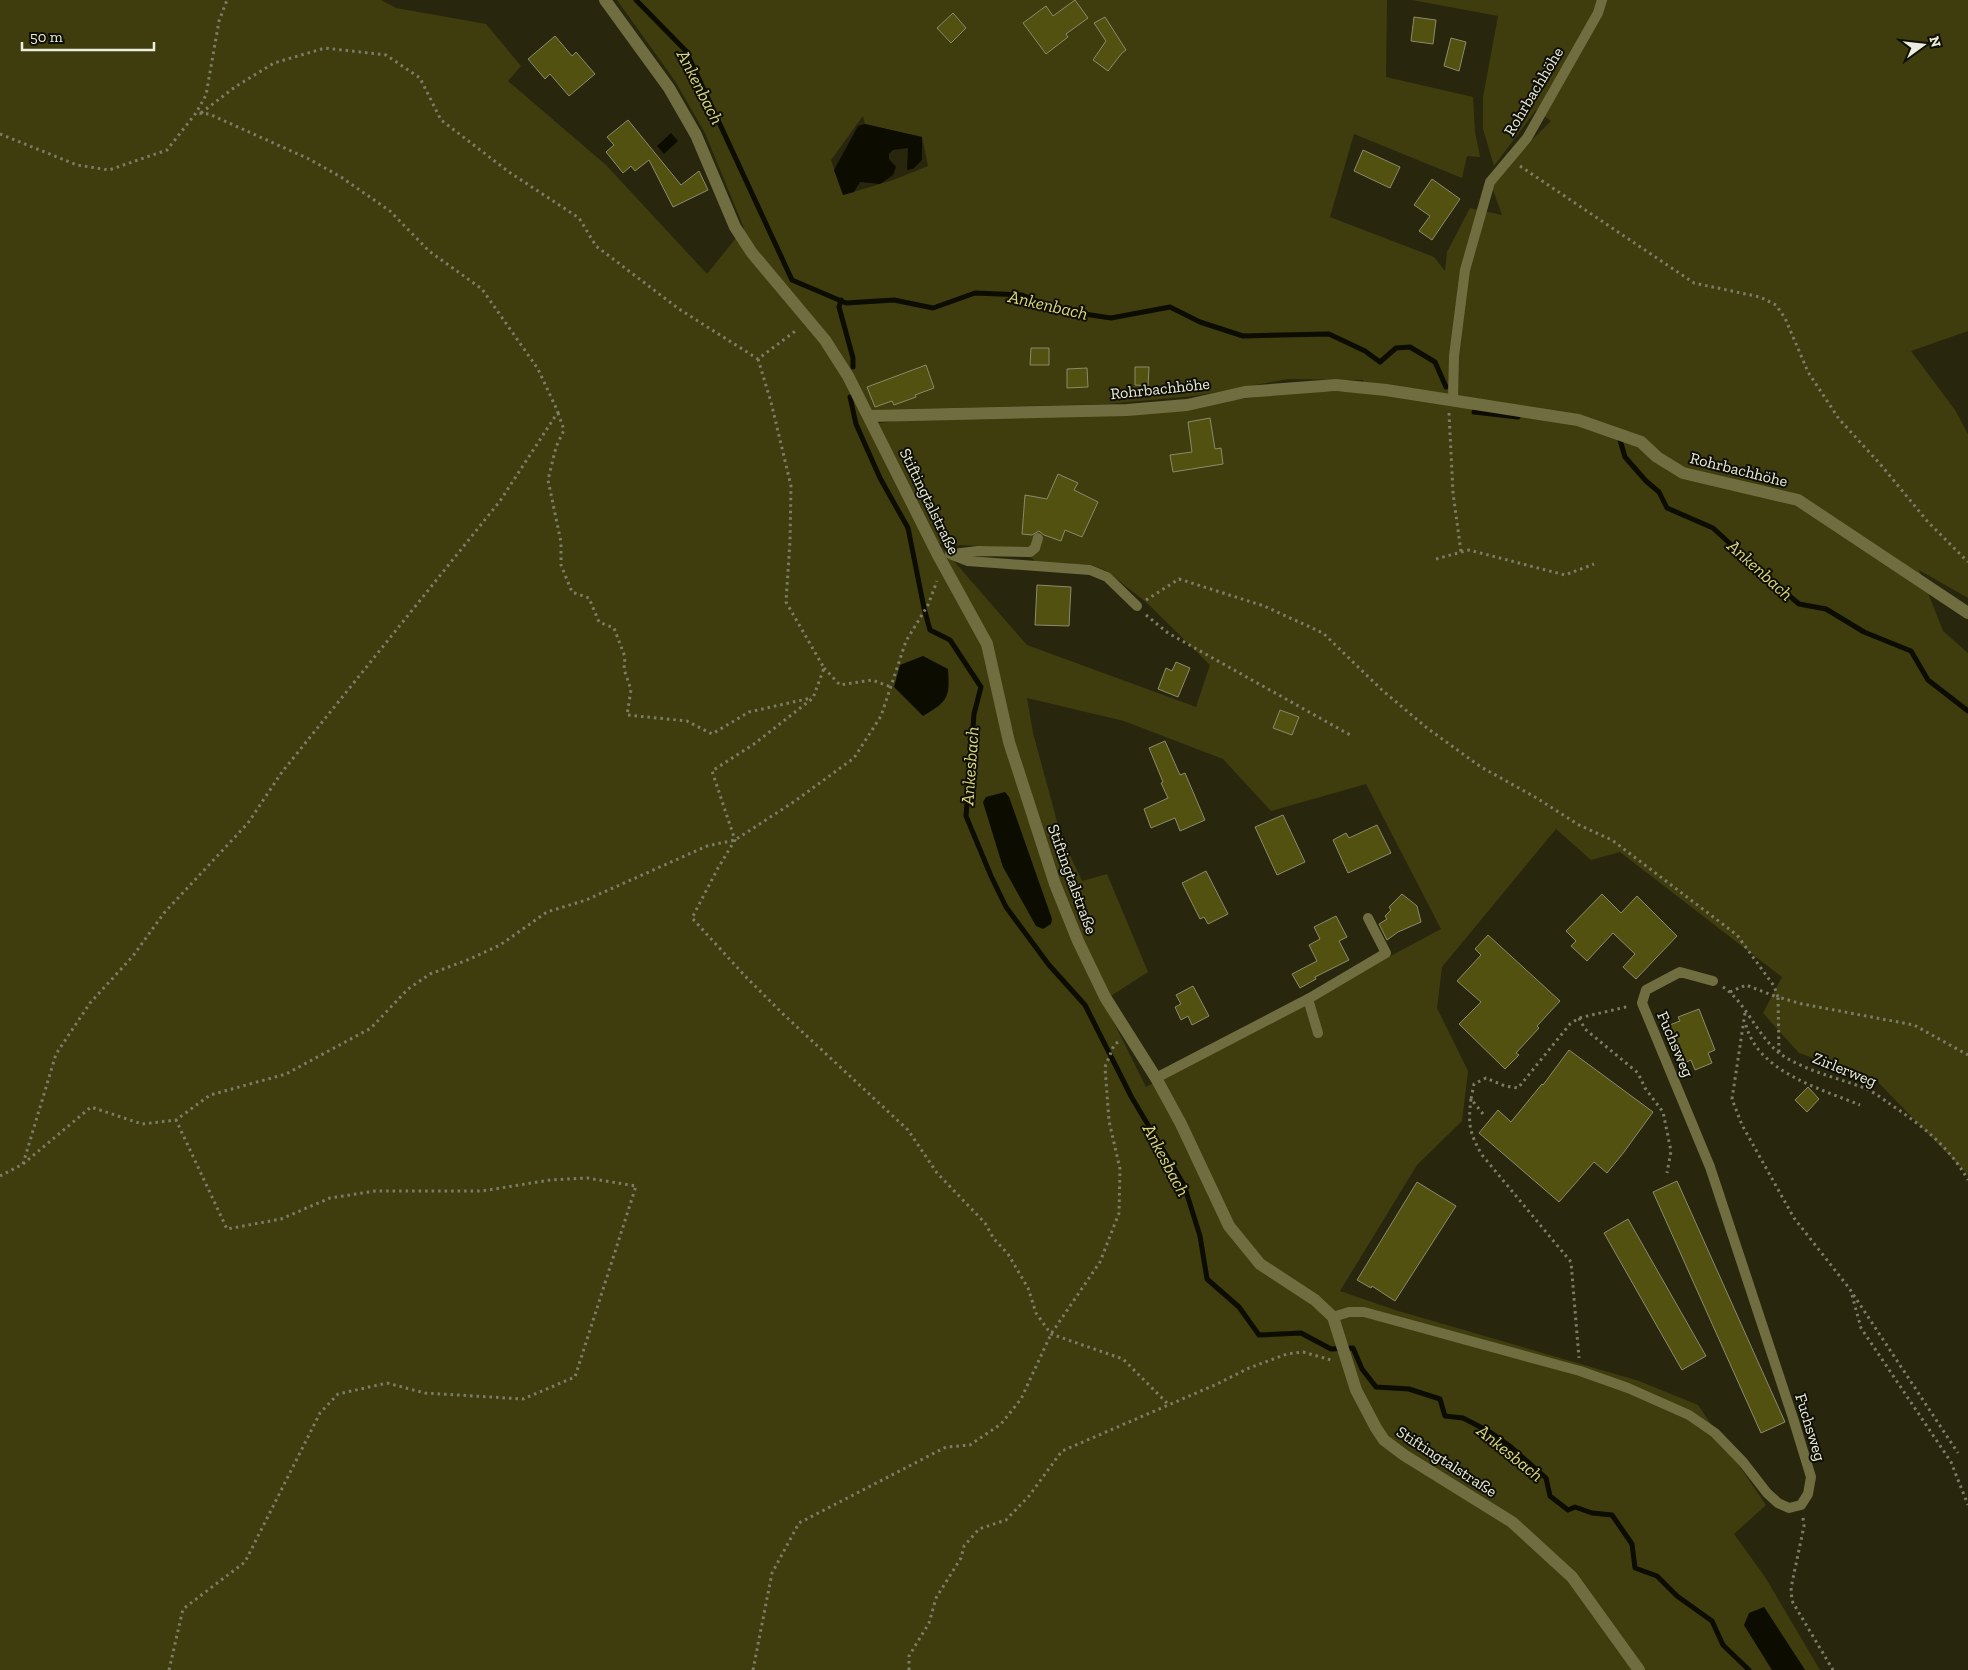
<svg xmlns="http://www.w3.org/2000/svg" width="1968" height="1670" viewBox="0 0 1968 1670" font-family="'Zilla Slab',serif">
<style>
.green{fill:#3f3d0e;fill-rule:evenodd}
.water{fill:#0d0c00}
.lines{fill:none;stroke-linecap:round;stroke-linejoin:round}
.stream{stroke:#0d0c00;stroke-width:5}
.building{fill:#535110;stroke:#8a8a6e}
.path{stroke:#7d7c68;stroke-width:3;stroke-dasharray:2.5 4;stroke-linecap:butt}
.service{stroke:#706e41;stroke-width:10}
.minor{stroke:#706e41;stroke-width:12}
.labels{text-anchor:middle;stroke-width:4;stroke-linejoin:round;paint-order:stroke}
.street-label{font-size:16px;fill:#ededde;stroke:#100f06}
.water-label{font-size:18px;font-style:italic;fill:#dbd87e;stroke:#100f06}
</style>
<rect width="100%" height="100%" fill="#28270e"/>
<path class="green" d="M 0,0 L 381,0 L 396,8 L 486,24 L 521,66 L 508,81 L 606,165 L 707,274 L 744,228 L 705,133 L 675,81 L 617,0 L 1387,0 L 1386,77 L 1473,97 L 1475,132 L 1480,157 L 1467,156 L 1462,178 L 1354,134 L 1330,217 L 1434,257 L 1445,271 L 1447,252 L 1470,208 L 1502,215 L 1490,182 L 1551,121 L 1536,110 L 1494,166 L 1483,129 L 1483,97 L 1498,16 L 1412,0 L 1968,0 L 1968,331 L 1911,351 L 1955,410 L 1968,434 L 1968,598 L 1919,570 L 1943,631 L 1968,653 L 1968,1175 L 1876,1080 L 1799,1053 L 1763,1013 L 1782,977 L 1620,852 L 1591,860 L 1556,829 L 1442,967 L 1437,1008 L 1468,1071 L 1462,1121 L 1417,1165 L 1340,1291 L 1395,1310 L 1639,1381 L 1698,1405 L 1766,1505 L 1734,1534 L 1765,1577 L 1820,1670 L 1805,1670 L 1764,1607 L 1744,1625 L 1772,1670 L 0,1670 ZM 863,116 L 865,124 L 922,137 L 928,166 L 893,180 L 843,195 L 831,160 ZM 1288,379 L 1363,380 L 1366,392 C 1324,390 1283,393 1241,399 L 925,418 L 878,423 L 875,410 L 1108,404 L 1194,396 ZM 939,544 L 1021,548 L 1036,562 L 1091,565 L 1105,570 L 1146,602 L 1210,665 L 1196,707 L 1027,645 ZM 1027,698 L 1124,721 L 1223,759 L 1271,811 L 1366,784 L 1441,929 L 1146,1087 L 1103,1001 L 1148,972 L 1107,874 L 1082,881 L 1061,836 L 1033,733 ZM 1009,797 L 1048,910 L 1003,867 L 983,802 Z"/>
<g class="water">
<path d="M 865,124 L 922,137 L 922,160 L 913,169 L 907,170 L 908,148 L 893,150 L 889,154 L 889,159 L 896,167 L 893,175 L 880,184 L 860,182 L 854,192 L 843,195 L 834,170 L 858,126 Z"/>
<path d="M 671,133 L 678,141 L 664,154 L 657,146 Z"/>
<path d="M 923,656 L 948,669 C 950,698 948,701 923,716 L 894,687 L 900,665 Z"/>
<path d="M 1005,792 L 1009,797 L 1052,919 L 1051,924 L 1043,929 L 1036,926 L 1003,867 L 983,802 L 986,797 Z"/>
<path d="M 1764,1607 L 1805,1670 L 1772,1670 L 1744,1625 L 1749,1613 Z"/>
</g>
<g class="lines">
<g class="stream">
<path d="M 636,0 L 686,51 L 792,280 L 846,303 L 894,300 L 933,308 L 975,293 L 1022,295 L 1057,310 L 1111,318 L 1170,307 L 1200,322 L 1243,336 L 1329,334 L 1365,351 L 1380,362 L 1396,348 L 1410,347 L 1435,362 L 1446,387"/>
<path d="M 841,300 L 839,307 L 853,358 L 853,367"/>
<path d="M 850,397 L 856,424 L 880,478 L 908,528 L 924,608 L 930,630 L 950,640 L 981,687 L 974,714 L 966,816 L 991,876 L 1006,907 L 1049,965 L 1085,1005 L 1132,1098 L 1184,1185 L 1200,1236 L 1207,1279 L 1239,1307 L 1259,1335 L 1301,1333 L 1331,1349 L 1353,1348 L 1362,1369 L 1376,1387 L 1409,1389 L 1440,1399 L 1445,1416 L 1463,1418 L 1490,1432 L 1511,1447 L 1546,1478 L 1550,1496 L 1568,1510 L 1575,1507 L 1592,1513 L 1612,1515 L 1632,1544 L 1635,1568 L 1657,1576 L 1677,1596 L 1712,1621 L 1723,1645 L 1749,1670"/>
<path d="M 1474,412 L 1518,417"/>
<path d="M 1620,440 L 1625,457 L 1646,481 L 1659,492 L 1667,508 L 1713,528 L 1761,572 L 1799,604 L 1826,609 L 1864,632 L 1911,651 L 1928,680 L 1968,711"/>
</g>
</g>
<g class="building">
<path d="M 1075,0 L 1088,18 L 1066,34 L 1068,37 L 1046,54 L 1023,23 L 1046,6 L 1053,16 Z"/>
<path d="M 953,13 L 966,28 L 951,43 L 937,28 Z"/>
<path d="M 1105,17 L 1126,50 L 1122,53 L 1108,71 L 1093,60 L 1106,41 L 1094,23 Z"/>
<path d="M 1414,17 L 1436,20 L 1433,44 L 1411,41 Z"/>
<path d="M 555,36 L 572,56 L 576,52 L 595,74 L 569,96 L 550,74 L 545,79 L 528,59 Z"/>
<path d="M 1451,38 L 1466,42 L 1459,71 L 1444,66 Z"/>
<path d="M 628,120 L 681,185 L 699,171 L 708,190 L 673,207 L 649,160 L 635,171 L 631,166 L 623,173 L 606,152 L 614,145 L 607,137 Z"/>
<path d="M 1363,150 L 1400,167 L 1390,188 L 1354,171 Z"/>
<path d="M 1432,179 L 1460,199 L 1432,240 L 1419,231 L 1430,216 L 1414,205 Z"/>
<path d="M 1031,348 L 1049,348 L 1049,365 L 1030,365 Z"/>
<path d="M 926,365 L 934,388 L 915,395 L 916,397 L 894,405 L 892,401 L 875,407 L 867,387 Z"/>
<path d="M 1135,367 L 1149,367 L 1148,386 L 1135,385 Z"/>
<path d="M 1087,368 L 1088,387 L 1067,388 L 1067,369 Z"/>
<path d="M 1210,418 L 1215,449 L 1221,448 L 1223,464 L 1173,472 L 1170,455 L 1192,452 L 1188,422 Z"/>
<path d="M 1058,474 L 1078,483 L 1074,490 L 1098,502 L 1082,537 L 1065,530 L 1061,541 L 1044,535 L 1039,531 L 1032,535 L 1022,534 L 1025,495 L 1047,499 Z"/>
<path d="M 1037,585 L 1071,587 L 1069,626 L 1035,625 Z"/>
<path d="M 1176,662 L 1190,668 L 1178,697 L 1158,689 L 1166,668 L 1172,671 Z"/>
<path d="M 1280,710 L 1299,717 L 1292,735 L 1273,728 Z"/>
<path d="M 1165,741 L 1180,775 L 1185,773 L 1205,820 L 1180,831 L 1175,818 L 1151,828 L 1144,809 L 1168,798 L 1161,783 L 1163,782 L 1149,748 Z"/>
<path d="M 1283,815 L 1305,862 L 1277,875 L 1255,827 Z"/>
<path d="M 1377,825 L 1391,853 L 1348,873 L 1333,840 L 1346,833 L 1349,838 Z"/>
<path d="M 1206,871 L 1228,914 L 1208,924 L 1204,917 L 1200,919 L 1182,883 Z"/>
<path d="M 1402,894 L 1417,906 L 1421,922 L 1398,932 L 1387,940 L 1379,924 L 1387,919 L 1385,916 L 1391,910 L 1389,907 Z"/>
<path d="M 1602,894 L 1621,913 L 1637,896 L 1677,936 L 1636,979 L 1623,967 L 1635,954 L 1613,933 L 1587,961 L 1571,946 L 1576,941 L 1566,931 Z"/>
<path d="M 1336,916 L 1347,937 L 1339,941 L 1349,960 L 1315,977 L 1316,979 L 1300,988 L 1292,974 L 1317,961 L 1309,945 L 1320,939 L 1314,927 Z"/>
<path d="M 1488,935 L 1560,1001 L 1537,1026 L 1539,1028 L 1516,1053 L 1519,1055 L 1505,1069 L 1459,1024 L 1481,1002 L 1457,981 L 1481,955 L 1475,949 Z"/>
<path d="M 1193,986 L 1209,1016 L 1192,1025 L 1188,1016 L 1181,1020 L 1175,1007 L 1181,1004 L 1176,995 Z"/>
<path d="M 1699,1009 L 1715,1050 L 1708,1053 L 1712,1063 L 1695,1070 L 1691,1060 L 1682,1064 L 1667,1026 L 1680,1021 L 1678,1017 Z"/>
<path d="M 1569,1050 L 1653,1112 L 1624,1152 L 1607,1173 L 1594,1162 L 1559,1202 L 1479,1133 L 1498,1110 L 1511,1122 L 1542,1084 L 1543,1085 Z"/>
<path d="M 1808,1087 L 1819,1099 L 1807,1112 L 1795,1100 Z"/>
<path d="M 1677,1181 L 1785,1422 L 1761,1433 L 1653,1192 Z"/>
<path d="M 1417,1182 L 1456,1206 L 1395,1301 L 1372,1286 L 1371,1288 L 1357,1280 Z"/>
<path d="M 1628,1219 L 1706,1356 L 1682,1370 L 1604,1233 Z"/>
</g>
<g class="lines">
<g class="path">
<path d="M 201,113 L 235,87 L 274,63 L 325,48 L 386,55 L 420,78 L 441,120 L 509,172 L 579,218 L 596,246 L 679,309 L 758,359 L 798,329"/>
<path d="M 0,134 L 77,165 L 109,170 L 167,150 L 196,113 L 206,95 L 219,21 L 227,0"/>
<path d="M 1520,166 L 1694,283 L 1760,297 L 1776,305 L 1785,318 L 1808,372 L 1839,419 L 1881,465 L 1928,522 L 1968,562"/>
<path d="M 758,359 L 771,402 L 791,486 L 790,541 L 786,602 L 824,668 L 813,698 L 754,744 L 712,771 L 735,840 L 718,868 L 692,918 L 745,976 L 782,1013 L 908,1130 L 937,1173 L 985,1223 L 994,1239 L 1008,1254 L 1028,1288 L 1036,1313 L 1051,1334 L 1123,1359 L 1169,1405"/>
<path d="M 558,413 L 564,430 L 556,447 L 548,480 L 561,542 L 561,565 L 572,592 L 589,598 L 599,622 L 614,628 L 625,657 L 624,669 L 631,690 L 627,715 L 687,721 L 712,734 L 749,712 L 811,698"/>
<path d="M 1449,413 L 1453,493 L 1461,552"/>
<path d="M 1436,559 L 1469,550 L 1565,575 L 1594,564"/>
<path d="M 1146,600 L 1179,579 L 1264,606 L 1323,633 L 1382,690 L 1427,728 L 1481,767 L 1535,797 L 1579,825 L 1612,840 L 1737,935 L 1774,986 L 1778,997"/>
<path d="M 1146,615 L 1168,633 L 1352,736"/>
<path d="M 824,668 L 840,685 L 872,680 L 891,687"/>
<path d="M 1723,987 C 1744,1000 1757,1035 1779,1053 C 1804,1071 1839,1078 1867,1089 C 1875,1093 1883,1099 1890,1104 C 1921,1125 1949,1146 1968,1180"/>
<path d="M 1730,992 L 1746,985 L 1777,997"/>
<path d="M 1745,1013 L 1732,1099 L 1742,1125 L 1794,1218 L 1849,1288 L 1958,1453"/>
<path d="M 1579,1018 L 1585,1029 L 1638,1073 L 1645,1088 L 1663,1112 L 1671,1151 L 1667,1173"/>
<path d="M 1746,1025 C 1758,1072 1821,1089 1860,1105"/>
<path d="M 1779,1052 L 1778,997 L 1802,1004 L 1914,1025 L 1968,1055"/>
<path d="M 1471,1099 C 1468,1124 1469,1132 1482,1155 L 1571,1262 L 1579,1358"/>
<path d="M 1483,1114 L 1471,1099 L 1474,1084 L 1486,1078 L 1505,1086 L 1518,1088 L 1570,1024 L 1579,1018 L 1630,1006"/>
<path d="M 23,1164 L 56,1054 L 90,1003 L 133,956 L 164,913 L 248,823 L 282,772 L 500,501 L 558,412 L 538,369 L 482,289 L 429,251 L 390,211 L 341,177 L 309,159 L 209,114 L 196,113"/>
<path d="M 0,1176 L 23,1164 L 91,1107 L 142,1124 L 176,1120 L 210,1095 L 286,1074 L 371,1028 L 408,989 L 430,974 L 470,959 L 500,945 L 547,912 L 586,900 L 707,846 L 735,840 L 795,801 L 854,758 L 881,716 L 906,641 L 928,605 L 937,581"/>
<path d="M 1852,1295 L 1861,1328 L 1951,1462 L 1968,1505"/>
<path d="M 1803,1518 L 1804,1526 L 1791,1588 L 1792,1601 L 1833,1670"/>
<path d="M 169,1670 L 183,1609 L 245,1562 L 320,1413 L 338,1394 L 387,1383 L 425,1393 L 523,1399 L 575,1377 L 636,1186 L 587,1178 L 550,1180 L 482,1191 L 375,1191 L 330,1198 L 281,1219 L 227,1229 L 176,1120"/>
<path d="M 753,1670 L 772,1573 L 799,1523 L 946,1447 L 970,1445 L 1001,1424 L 1021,1399 L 1051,1334 L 1100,1262 L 1119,1213 L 1120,1169 L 1109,1121 L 1105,1067 L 1114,1045 L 1118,1042"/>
<path d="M 909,1670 L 909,1656 L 929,1623 L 936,1598 L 961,1558 L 964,1546 L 979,1529 L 1006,1520 L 1029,1496 L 1062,1451 L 1217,1384 L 1249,1368 L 1287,1354 L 1303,1352 L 1331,1360"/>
</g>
<g class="service">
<path d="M 1453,400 L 1454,356 L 1465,270 L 1490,182 L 1527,138 L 1598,13 L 1602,0"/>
<path d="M 950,554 L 968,561 L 1090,570 L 1107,577 L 1137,606"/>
<path d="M 953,554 L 978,551 L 1030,552 L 1035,548 L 1038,538"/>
<path d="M 1308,999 L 1386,953 L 1368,918"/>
<path d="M 1156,1078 L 1308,999 L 1318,1033"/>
<path d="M 1333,1317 L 1349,1312 L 1364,1312 L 1580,1371 L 1628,1388 L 1689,1415 L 1715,1433 L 1743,1462 L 1767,1493 L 1778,1503 L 1789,1508 L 1801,1505 L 1808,1494 L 1811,1477 L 1793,1418 L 1710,1167 L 1642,1003 L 1646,990 L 1680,972 L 1713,981"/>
</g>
<g class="minor">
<path d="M 605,0 L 669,88 L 696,135 L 735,227 L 752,253 L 825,340 L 848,376 L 938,555 L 987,644 L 1009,742 L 1055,884 L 1078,941 L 1105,997 L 1156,1078 L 1181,1124 L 1229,1226 L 1260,1264 L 1315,1300 L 1333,1317 L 1356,1390 L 1376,1428 L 1384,1440 L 1404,1455 L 1512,1522 L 1572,1577 L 1639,1670"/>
<path d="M 869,416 L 1127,410 L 1187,405 L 1245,392 L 1336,385 L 1386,390 L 1578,420 L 1641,442 L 1657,457 L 1683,473 L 1798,500 L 1968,613"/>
</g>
</g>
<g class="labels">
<g class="street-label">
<text transform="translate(1533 91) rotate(-59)" y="6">Rohrbachhöhe</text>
<text transform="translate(1160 388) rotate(-6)" y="6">Rohrbachhöhe</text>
<text transform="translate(1739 469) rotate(14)" y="6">Rohrbachhöhe</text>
<text transform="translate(930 501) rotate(64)" y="6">Stiftingtalstraße</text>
<text transform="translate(1073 879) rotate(70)" y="6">Stiftingtalstraße</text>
<text transform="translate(1676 1044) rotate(67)" y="6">Fuchsweg</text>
<text transform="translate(1845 1069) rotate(22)" y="6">Zirlerweg</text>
<text transform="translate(1811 1427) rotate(73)" y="6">Fuchsweg</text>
<text transform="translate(1447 1461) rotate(33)" y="6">Stiftingtalstraße</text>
</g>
<g class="water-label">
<text transform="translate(700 87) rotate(63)" y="6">Ankenbach</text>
<text transform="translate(1048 305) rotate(13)" y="6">Ankenbach</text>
<text transform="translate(1760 570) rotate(42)" y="6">Ankenbach</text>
<text transform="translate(970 766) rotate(-86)" y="6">Ankesbach</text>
<text transform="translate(1166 1160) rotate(62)" y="6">Ankesbach</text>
<text transform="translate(1510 1453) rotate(39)" y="6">Ankesbach</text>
</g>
</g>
<g transform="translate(1923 45) rotate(75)" stroke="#100f06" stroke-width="4" paint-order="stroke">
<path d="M0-4L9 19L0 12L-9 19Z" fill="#ededde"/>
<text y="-8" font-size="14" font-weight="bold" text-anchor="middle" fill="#ededde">N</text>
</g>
<path d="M22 42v8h132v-8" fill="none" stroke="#ededde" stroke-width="2.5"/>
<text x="30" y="42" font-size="15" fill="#ededde" stroke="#100f06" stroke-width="4" paint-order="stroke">50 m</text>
</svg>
